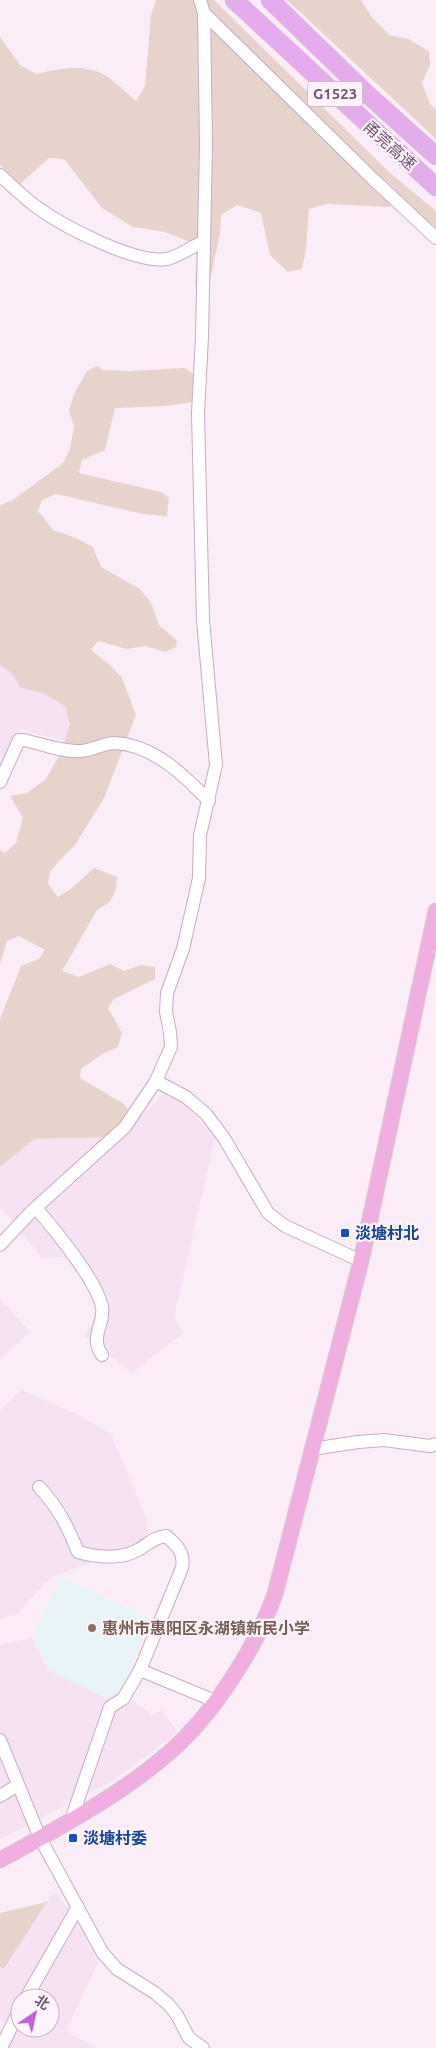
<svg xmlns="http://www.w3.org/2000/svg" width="436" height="2048" viewBox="0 0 436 2048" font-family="Ubuntu,'Noto Sans SC',sans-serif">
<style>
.residential{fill:#f7e2f3;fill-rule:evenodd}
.education{fill:#e9f4f8}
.green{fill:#e8d2cc}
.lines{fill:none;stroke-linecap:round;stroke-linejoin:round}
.minor-casing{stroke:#c5acc4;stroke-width:14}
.major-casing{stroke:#d5cbd5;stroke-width:17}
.highway-casing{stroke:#d5cbd5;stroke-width:19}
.minor{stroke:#fff;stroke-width:12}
.major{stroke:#f1aee0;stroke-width:15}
.highway{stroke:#e5aced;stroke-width:18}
.transit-dot{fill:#1a4fb4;stroke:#fdf4fb;stroke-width:2}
.education-dot{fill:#8d6e63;stroke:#fdf4fb;stroke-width:2}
.labels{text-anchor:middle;stroke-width:4.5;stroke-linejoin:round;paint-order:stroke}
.shield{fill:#fdf4fb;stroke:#9c839c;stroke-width:1}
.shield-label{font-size:15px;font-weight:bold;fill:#735274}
.street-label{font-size:16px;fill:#735274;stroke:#fdf4fb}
.transit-label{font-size:16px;font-weight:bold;fill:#164399;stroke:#fdf4fb;text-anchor:start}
.education-label{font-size:16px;font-weight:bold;fill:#785e54;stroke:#fdf4fb;text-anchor:start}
</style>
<rect width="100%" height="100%" fill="#fbedf8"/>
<g class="residential">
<path d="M 0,665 L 11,673 L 21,688 L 41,693 L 65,706 L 70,725 L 64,741 L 21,730 L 0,771 Z"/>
<path d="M 165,1093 L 186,1105 L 215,1138 L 174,1317 L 183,1333 L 132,1373 L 85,1336 L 104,1296 L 62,1257 L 42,1258 L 0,1206 L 0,1167 L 34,1139 L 119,1137 Z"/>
<path d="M 0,1299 L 30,1332 L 0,1359 Z"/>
<path d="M 21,1390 L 79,1415 L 111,1434 L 144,1512 L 150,1540 L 50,1578 L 16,1615 L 0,1619 L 0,1410 Z"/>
<path d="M 32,1638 L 49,1671 L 121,1690 L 151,1715 L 162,1710 L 178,1732 L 113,1781 L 0,1839 L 0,1644 Z"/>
<path d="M 53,1892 L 74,1914 L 98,1963 L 66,2031 L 96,2048 L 0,2048 L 7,2026 L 0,2019 L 0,1967 L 5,1969 ZM 20,1998 L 50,1998 L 50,2028 L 20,2028 Z"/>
</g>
<path class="education" d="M 60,1577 L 150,1618 L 121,1690 L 106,1698 L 49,1671 L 32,1638 Z"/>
<g class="green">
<path d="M 156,0 L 214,0 L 389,172 L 436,211 L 436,228 L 402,204 L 389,207 L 327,204 L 309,209 L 306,249 L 302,269 L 288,272 L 270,255 L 261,213 L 237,205 L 221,215 L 220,233 L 206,300 L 195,285 L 197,256 L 193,243 L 165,232 L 133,227 L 102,208 L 64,159 L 49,158 L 19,185 L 0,165 L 0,37 L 20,65 L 36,74 C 60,69 87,62 109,78 C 119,85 127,93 136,101 L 145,86 L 151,15 Z"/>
<path d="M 287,0 L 361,0 L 371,16 L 389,35 L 408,39 L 429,51 L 430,65 L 422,83 L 430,104 L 436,109 L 436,139 Z"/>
<path d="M 97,366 L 103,370 L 128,371 L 185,368 L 195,375 L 194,402 L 166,406 L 115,408 L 105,450 L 82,460 L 79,473 L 161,492 L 169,498 L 167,516 L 143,514 L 56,494 L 42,500 L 38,511 L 53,530 L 76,538 L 93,547 L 101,567 L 140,589 L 151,603 L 159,625 L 177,641 L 176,647 L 165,652 L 145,646 L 127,649 L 98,641 L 91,650 L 111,666 L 122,678 L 136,715 L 104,798 L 75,845 L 59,861 L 50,872 L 48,884 L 58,897 L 72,888 L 94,868 L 117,877 L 116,889 L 110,902 L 97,910 L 62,971 L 79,977 L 110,964 L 124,971 L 141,965 L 155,967 L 155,979 L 114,999 L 108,1008 L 122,1033 L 118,1047 L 102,1054 L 81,1069 L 80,1078 L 124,1104 L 137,1120 L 119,1137 L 34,1139 L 0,1167 L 0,1019 L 21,966 L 39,959 L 45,950 L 19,936 L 7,941 L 0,964 L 0,850 L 5,853 L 16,843 L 23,818 L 10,796 L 27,793 L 45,780 L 58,758 L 70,725 L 65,706 L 42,693 L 21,688 L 11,673 L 0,665 L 0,505 L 13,500 L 63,463 L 70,449 L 74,426 L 69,411 L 74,394 L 87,371 Z"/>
<path d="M 47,1902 L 4,1969 L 0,1967 L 0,1913 Z"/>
</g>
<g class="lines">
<g class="minor-casing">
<g id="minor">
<path d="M 204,13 L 374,180 L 436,238"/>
<path d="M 0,175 C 12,186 24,198 38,208 C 63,226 135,264 167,259 C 177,257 194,246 204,241"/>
<path d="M 0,782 L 19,740 L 24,740 C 41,744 63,752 81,751 C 92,750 104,743 115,743 C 153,745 184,775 209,801"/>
<path d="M 156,1081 L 171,1047 L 170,1032 L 166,1012 L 167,993 L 183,949 L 199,878 L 200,835 L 216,765 L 203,620 L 198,413 L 202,337 L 206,145 L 204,13 L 200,0"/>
<path d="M 36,1208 C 54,1229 97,1281 102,1307 C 105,1324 89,1337 102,1355"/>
<path d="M 0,1245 L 31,1212 L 125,1127 L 156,1081 L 186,1097 L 206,1114 L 224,1138 L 268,1213 L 285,1226 L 361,1261"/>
<path d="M 312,1449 L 358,1442 L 384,1440 L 430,1446 L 436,1444"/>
<path d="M 39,1487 C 58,1507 68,1527 78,1552 C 95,1557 121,1560 138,1550 C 147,1545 154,1537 166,1536 C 177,1545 185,1553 182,1568 L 140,1670 L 123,1699 L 110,1707 L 71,1820"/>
<path d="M 140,1670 L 215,1701"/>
<path d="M 0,1740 L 40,1838 L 102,1952 L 117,1969 L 155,1993 L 169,2005 L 177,2015 L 189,2038 L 203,2048"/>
<path d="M 0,1796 L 18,1785"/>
<path d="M 26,1998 L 78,1907"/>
<path d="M 1,2048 L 20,2009"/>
</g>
</g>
<g class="major-casing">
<path id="major" d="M 0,1860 C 57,1829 123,1794 172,1750 C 214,1713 257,1646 275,1594 L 361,1261 L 436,911"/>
</g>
<g class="highway-casing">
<g id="highway">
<path d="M 234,0 L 436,187"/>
<path d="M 270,0 L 366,93 L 436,156"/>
</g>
</g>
<use href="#minor" class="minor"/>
<use href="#major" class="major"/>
<use href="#highway" class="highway"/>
</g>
<g class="transit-dot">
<rect x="340" y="1228" width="10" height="10" rx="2.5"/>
<rect x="68" y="1833" width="10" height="10" rx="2.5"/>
</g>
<circle class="education-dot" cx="92" cy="1628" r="5"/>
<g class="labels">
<rect class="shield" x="307.5" y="81.5" width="55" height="25" rx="4"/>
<g class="shield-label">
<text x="335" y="99">G1523</text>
</g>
<g class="street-label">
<text transform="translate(390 145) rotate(42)" y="6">甬莞高速</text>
</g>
<g class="transit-label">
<text x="355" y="1239">淡塘村北</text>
<text x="83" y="1844">淡塘村委</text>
</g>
<g class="education-label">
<text x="102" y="1634">惠州市惠阳区永湖镇新民小学</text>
</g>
</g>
<g transform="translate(35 2013) rotate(34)"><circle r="24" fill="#fdf4fb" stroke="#c6b3c5"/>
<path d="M0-4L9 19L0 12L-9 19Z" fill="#c362d5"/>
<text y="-8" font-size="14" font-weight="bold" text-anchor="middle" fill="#735274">北</text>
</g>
</svg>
